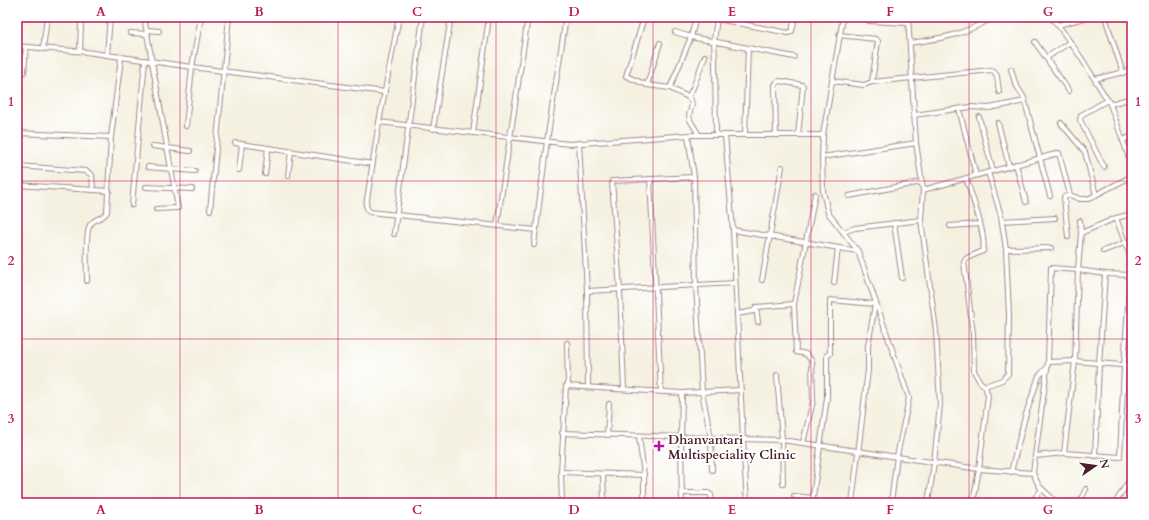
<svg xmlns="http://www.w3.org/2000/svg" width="1149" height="520" viewBox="0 0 1149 520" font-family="Cardo,serif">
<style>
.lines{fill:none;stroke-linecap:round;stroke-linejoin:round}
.street-casing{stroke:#a08886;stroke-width:6}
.street{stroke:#fff;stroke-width:4}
.grid{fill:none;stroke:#c2185b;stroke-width:1;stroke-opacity:0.55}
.poi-dot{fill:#b5179e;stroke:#fff;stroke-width:1.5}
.labels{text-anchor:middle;stroke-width:4;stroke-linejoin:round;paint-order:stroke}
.poi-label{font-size:13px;font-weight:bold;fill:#4a1f2b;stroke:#fff;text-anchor:start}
.neatline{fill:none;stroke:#c2185b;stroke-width:1.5}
.grid-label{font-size:13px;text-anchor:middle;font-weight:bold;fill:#c2185b}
</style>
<rect width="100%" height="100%" fill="#fff"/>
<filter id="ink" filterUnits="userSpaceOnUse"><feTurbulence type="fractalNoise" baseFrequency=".025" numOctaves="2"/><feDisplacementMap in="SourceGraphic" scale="8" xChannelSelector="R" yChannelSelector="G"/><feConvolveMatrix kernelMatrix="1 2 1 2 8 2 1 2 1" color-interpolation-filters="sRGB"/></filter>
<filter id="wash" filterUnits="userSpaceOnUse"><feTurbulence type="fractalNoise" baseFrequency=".012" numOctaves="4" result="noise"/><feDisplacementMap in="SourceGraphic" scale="16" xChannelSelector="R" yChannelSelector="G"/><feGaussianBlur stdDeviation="0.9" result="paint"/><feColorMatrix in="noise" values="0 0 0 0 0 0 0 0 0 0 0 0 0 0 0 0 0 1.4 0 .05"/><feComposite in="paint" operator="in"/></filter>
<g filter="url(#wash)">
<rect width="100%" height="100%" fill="#f5f1e1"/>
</g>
<g filter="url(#ink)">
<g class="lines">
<g class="street-casing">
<g id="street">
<path d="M 144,17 L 178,208 L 156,209"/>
<path d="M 399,17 L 379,122 L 569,144 L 689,135 L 823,135"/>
<path d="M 708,17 L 788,33 L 792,31 L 794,22 L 793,17"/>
<path d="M 843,17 L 823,135 L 822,157 L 823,191 L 828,213 L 858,251 L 909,398 L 897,456 L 891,503"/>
<path d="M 908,17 L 916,143 L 923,190 L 921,220 L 936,330 L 940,404 L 934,463 L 928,503"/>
<path d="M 1050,17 L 1058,25 L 1080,56 L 1110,104 L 1132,166"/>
<path d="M 1105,17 L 1123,73"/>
<path d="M 643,21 L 626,76 L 647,85 L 670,88 L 688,97 L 691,100 L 692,105 L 689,115 L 690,120 L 699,135"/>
<path d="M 869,21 L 908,23"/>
<path d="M 1058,25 L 1088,17"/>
<path d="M 147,30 L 159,31"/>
<path d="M 675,32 L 691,37 L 794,57"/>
<path d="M 130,33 L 148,34"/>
<path d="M 1035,42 L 1069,91"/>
<path d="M 910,43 C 944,38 963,35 994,17"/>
<path d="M 17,46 L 86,52 L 192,67 L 385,92"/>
<path d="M 43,49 L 47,17"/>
<path d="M 80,51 L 81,22"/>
<path d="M 107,55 L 110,17"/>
<path d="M 1046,58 L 1070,42"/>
<path d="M 1011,69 L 1015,83 L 1024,98 L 1050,196"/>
<path d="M 24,72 L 26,47"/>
<path d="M 1095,79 L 1132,70"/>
<path d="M 832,81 L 864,85 L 872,82 L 878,41 L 876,39 L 839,35"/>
<path d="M 872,82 L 991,70 L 994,71 L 997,76 L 999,92"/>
<path d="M 647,85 L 660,43"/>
<path d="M 670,88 L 691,37 L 696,17"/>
<path d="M 688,97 L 693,88 L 705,56"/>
<path d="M 1110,104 L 1132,98"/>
<path d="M 959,109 L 976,175"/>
<path d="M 914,115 L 971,107 L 989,108 L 1025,101"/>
<path d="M 979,117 L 993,171"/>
<path d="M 379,122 L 366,206 L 368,210 L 370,212 L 536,230"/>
<path d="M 998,123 L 1009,166"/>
<path d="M 1061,123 L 1085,152 L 1096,195"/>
<path d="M 186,126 L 192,67 L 201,17"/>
<path d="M 433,129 L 451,17"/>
<path d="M 17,133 L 111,137"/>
<path d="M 473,133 L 489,17"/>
<path d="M 716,135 L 715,61 L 714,41 L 717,17"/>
<path d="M 725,135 L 733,230 L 743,439 L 782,440 L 777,375"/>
<path d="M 745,135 L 748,48"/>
<path d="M 776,135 L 775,85 L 777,82 L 780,81 L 802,85 L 803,86 L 798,135"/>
<path d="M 688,136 L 694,177 L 696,285 L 702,392 L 711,438 L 712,470"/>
<path d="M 1123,140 L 1132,136"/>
<path d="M 235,143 L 373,164"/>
<path d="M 579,143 L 587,291"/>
<path d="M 153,146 L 190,151"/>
<path d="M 18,153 L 19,133"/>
<path d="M 822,157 L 916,143"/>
<path d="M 1016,164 L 1026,202"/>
<path d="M 17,166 L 86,171 L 92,175 L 93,190"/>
<path d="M 148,167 L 195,171"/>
<path d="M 1104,167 L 1080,120 L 1081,115 L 1108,100"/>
<path d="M 239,170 L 242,144"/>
<path d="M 265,174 L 268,148"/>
<path d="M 288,176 L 291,151"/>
<path d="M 966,178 C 971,194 987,236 983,251 L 967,258 L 964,262 L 973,334 L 974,371 L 980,382 L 985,386 L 988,396 L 979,469 L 973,503"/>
<path d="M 650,179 L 661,391"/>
<path d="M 17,185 L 109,191"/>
<path d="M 146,187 L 192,189"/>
<path d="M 923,190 L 1059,153 L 1070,195 L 1064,197 L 1068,237"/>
<path d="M 815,194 L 794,304 L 796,352 L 806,354 L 812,361 L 813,401 L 803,443 L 979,469 L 1033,473 L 1039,486 L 1057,503"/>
<path d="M 1070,195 L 1080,199 L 1088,199 L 1132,176"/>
<path d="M 849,196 L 922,182"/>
<path d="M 132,205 L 145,60"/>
<path d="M 210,210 L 229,17"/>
<path d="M 1002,221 L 1055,218"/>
<path d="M 894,223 L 902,278"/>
<path d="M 497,225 L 528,17"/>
<path d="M 950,226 L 980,224"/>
<path d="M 733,230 L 857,251"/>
<path d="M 843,232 L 855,228 L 921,220"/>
<path d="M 1081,233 L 1116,218 L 1128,215"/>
<path d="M 394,234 L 423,17"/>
<path d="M 534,245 L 547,141 L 566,17"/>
<path d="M 1006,249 L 1051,248"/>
<path d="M 1103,251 L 1132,240"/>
<path d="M 762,280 L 782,167"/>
<path d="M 87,281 C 87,271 85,231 90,225 C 94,218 103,219 107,212 L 111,137 L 121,58"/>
<path d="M 834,283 L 838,248"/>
<path d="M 756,307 L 758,322"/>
<path d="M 737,314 L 754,311 L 756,307 L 794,304"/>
<path d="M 567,343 L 568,386"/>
<path d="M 1048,362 L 1075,361 L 1132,366"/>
<path d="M 985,386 L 1002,380 L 1008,374 L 1009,315 L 1006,249 L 1001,216 L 988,172"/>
<path d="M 588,387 L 587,291 L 735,283"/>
<path d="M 624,389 L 620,290 L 612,181 L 694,177"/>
<path d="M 562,433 L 743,439 L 747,503"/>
<path d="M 607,435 L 609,404"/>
<path d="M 639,436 L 644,475 L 644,503"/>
<path d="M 1064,453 L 1120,457 L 1124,366 L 1130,275 L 1130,256 L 1116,218"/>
<path d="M 1035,456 L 1048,362 L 1051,268 L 1078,270 L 1105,274 L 1132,275"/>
<path d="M 1095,456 L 1099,364 L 1105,274"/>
<path d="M 561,472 L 644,475"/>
<path d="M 1011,472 L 1025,417 L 1039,376 L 1047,368"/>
<path d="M 1033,473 L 1035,456 L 1064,453 L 1075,361 L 1078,270 L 1081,233 L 1080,221"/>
<path d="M 603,474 L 604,503"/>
<path d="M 783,484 L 782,440 L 803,443"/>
<path d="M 682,493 L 708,493 L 711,495 L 712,503"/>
<path d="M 794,496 L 813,498"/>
<path d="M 562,503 L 561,472 L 566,386 L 682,393 L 741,390"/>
<path d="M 682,503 L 681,438 L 682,393"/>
<path d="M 812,503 L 827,398 L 827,355 L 830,354 L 830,300 L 875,304"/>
<path d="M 852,503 L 868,370 L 868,346 L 875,304"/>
<path d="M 1031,503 L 1042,489"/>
<path d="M 1047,503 L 1051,498"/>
<path d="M 1079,503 L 1086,489"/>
<path d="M 1115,503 L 1132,476"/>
</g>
</g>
<use href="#street" class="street"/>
</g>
</g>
<path class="grid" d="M 180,17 L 180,503M 338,17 L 338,503M 496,17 L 496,503M 653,17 L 653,503M 811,17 L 811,503M 969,17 L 969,503M 17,181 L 1132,181M 17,339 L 1132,339"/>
<path class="poi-dot" d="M657 440h4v4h4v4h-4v4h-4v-4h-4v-4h4z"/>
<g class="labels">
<g class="poi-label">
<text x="668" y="444">Dhanvantari<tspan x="668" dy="15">Multispeciality Clinic</tspan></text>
</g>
</g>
<rect width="1149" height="520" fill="none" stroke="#fff" stroke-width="44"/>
<g transform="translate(1095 466) rotate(77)" stroke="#ffffff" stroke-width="3" paint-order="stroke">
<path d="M0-3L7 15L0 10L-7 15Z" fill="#4a1f2b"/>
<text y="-6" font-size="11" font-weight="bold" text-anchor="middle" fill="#4a1f2b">N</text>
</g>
<rect x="22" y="22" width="1105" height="476" class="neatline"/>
<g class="grid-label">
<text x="101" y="16">A</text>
<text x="259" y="16">B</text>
<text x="417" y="16">C</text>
<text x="574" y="16">D</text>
<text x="732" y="16">E</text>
<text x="890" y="16">F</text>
<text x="1048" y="16">G</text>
<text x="11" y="106">1</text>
<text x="1138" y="106">1</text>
<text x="11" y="265">2</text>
<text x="1138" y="265">2</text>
<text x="11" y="423">3</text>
<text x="1138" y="423">3</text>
<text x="101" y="514">A</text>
<text x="259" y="514">B</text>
<text x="417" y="514">C</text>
<text x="574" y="514">D</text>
<text x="732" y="514">E</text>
<text x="890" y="514">F</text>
<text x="1048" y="514">G</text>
</g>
</svg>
